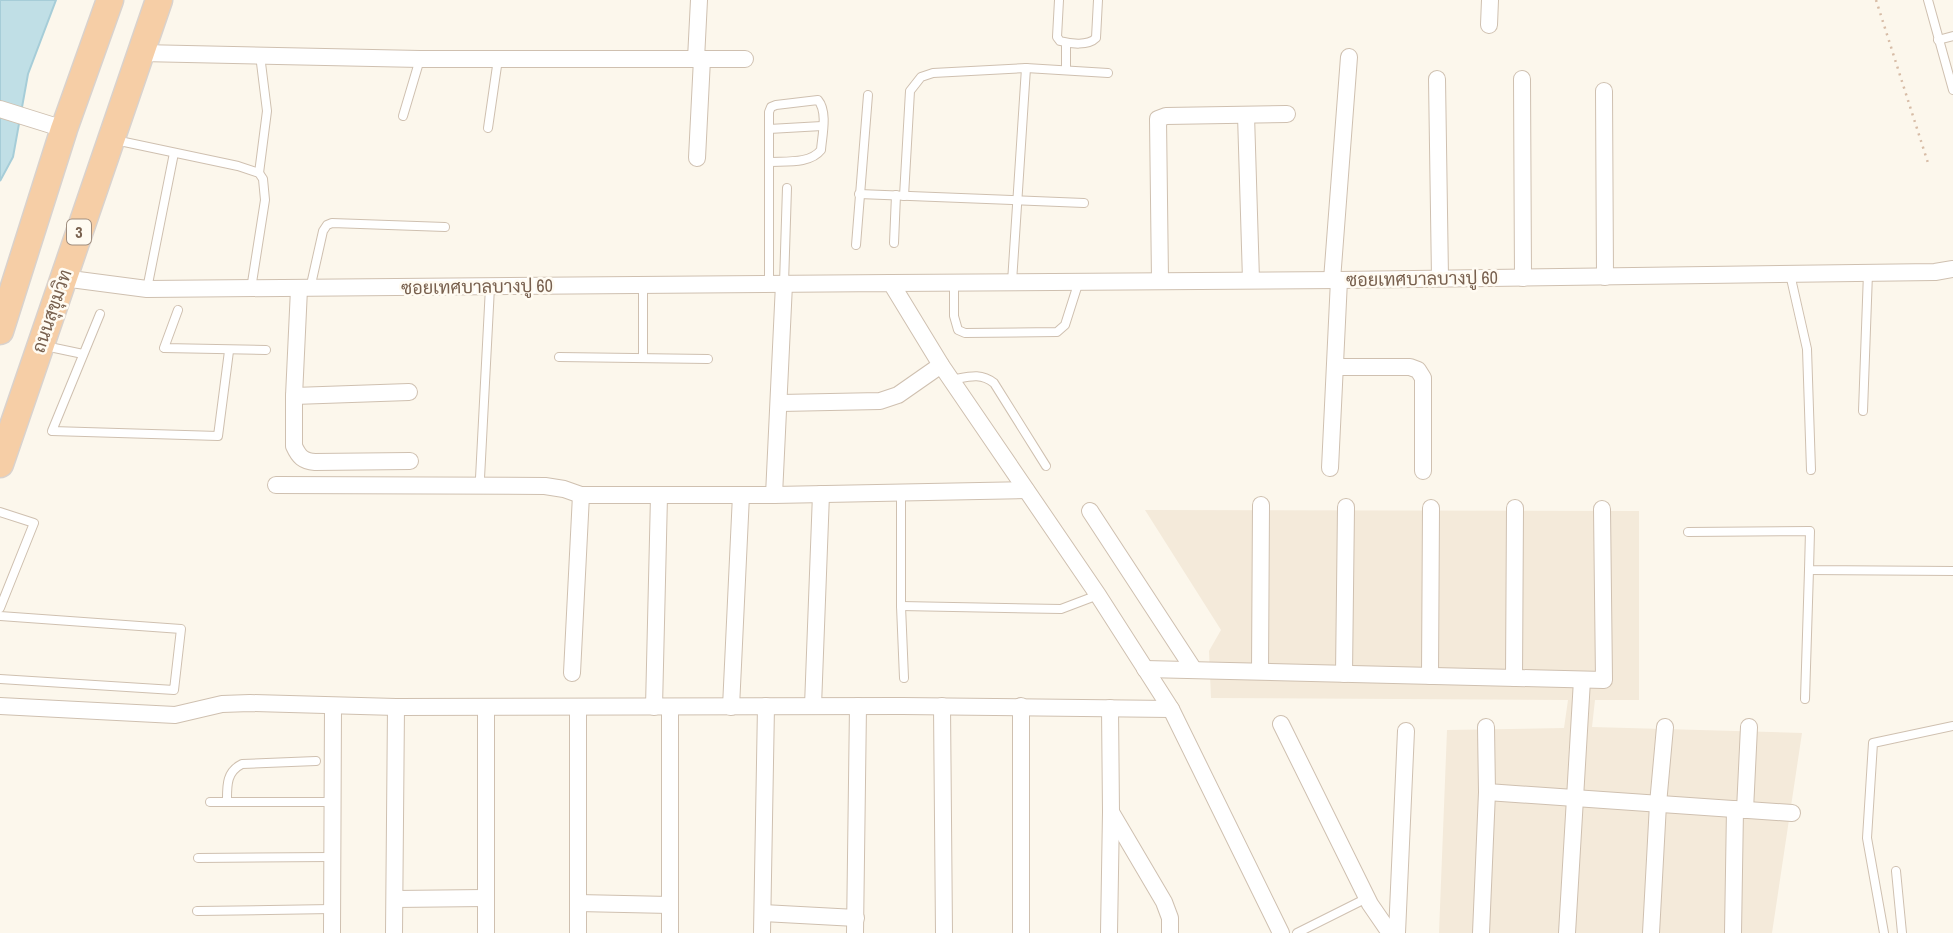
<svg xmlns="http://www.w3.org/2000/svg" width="1953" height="933" viewBox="0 0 1953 933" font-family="'Archivo Narrow',Sarabun,sans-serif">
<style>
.residential{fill:#f4eada}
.water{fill:#c0dfe6;stroke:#a6cdd8;stroke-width:2}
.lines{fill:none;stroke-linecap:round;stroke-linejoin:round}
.service-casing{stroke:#cfc0b0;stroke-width:10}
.minor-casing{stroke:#cfc0b0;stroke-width:18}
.trunk-casing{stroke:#d9d2cd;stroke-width:29}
.path{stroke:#d7bca6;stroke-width:2.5;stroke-dasharray:2 5;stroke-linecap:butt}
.service{stroke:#fff;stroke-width:8}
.minor{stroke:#fff;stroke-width:16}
.trunk{stroke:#f6cea6;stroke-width:26}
.labels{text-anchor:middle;stroke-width:5;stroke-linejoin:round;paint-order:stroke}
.shield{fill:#fffbf2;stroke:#a08e7f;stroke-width:2}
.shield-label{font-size:16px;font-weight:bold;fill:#78604e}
.street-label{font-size:18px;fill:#78604e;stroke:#fffbf2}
</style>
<rect width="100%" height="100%" fill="#fcf7ec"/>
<path class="residential" d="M 1145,510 L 1639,511 L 1639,700 L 1595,700 L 1592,727 L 1802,733 L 1772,933 L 1439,933 L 1447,730 L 1564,728 L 1568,700 L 1211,698 L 1209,651 L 1221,630 Z"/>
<path class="water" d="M 0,0 L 56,0 L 28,74 L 13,157 L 0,181 Z"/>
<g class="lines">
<g class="service-casing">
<g id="service">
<path d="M 1059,0 L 1057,37 L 1060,41 C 1071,44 1088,46 1096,38 L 1098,0"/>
<path d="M 1928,0 L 1953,90"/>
<path d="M 1938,40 L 1953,36"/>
<path d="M 1066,69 L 1066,43"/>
<path d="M 403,116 L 420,59"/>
<path d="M 488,128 L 498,59"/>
<path d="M 769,129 L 822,126"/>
<path d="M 115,140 L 238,166 L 259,173 L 263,179 L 265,200 L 251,289"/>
<path d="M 769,162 C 786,161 810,164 821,150 C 822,136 828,112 818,100 L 776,105 L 771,107 L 769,112 L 769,284"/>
<path d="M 259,173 L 267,111 L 260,55"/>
<path d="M 859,194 L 1084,203"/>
<path d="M 904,196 L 910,91 L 921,77 L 933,73 L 1026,68 L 1108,73"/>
<path d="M 894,243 L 896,195"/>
<path d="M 856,245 L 868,95"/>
<path d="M 1790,274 L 1807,349 L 1811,470"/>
<path d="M 954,282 L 954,316 L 958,330 L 965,333 L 1057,332 L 1065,325 L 1079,281"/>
<path d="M 1012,282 L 1026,68"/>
<path d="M 784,284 L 787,188"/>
<path d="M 147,289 L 174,153"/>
<path d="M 310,289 L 323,231 L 327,225 L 332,223 L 445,227"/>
<path d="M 178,310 L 164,348 L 266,350"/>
<path d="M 100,314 L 52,431 L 218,436 L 229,351"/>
<path d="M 45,346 L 83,354"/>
<path d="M 559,357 L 708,359"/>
<path d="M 643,358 L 643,286"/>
<path d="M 951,380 C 968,377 980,372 994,383 L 1046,466"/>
<path d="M 1863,411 L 1868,273"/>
<path d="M 480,478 L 490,287"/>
<path d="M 901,493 L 901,606 L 904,678"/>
<path d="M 0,512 L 34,523 L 0,608"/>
<path d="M 1688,532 L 1810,531 L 1809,570 L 1953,571"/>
<path d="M 901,606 L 1061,609 L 1098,595"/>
<path d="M 0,616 L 181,629 L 174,690 L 0,679"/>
<path d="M 1805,699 L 1809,570"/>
<path d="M 210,802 L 331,802"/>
<path d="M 227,802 C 227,786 226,772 242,764 L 316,761"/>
<path d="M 198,858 L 331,857"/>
<path d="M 1896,871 L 1902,933"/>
<path d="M 197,911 L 332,909"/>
<path d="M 1297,933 L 1367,898"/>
<path d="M 1884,933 L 1867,838 L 1873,743 L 1953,726"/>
</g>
</g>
<g class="minor-casing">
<g id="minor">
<path d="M 1489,25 L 1490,0"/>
<path d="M 141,53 L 420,59 L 745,59"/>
<path d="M 696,59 L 699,0"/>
<path d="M 1437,79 L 1440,278"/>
<path d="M 1522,79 L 1523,278"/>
<path d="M 1604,91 L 1605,277"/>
<path d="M 0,109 L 64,129"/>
<path d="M 1246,115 L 1251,280"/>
<path d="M 697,158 L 702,59"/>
<path d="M 63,278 L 147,289 L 891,283 L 941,365 L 1098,595 L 1171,709 L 1281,933"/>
<path d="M 1160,280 L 1158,119 L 1166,116 L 1287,114"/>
<path d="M 1332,280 L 1349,57"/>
<path d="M 891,283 L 1339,280 L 1935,272 L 1953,269"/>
<path d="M 299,289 L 294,396 L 294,446 C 299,457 303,461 315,462 L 410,461"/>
<path d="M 1335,367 L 1410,367 L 1418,370 L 1423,378 L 1423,471"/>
<path d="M 294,396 L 409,392"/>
<path d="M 780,403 L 880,401 L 898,395 L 941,365"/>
<path d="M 1330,468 L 1339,280"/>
<path d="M 276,485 L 545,486 L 564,489 L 581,495 L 774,495 L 1026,490"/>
<path d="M 774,495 L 784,284"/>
<path d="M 1090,511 L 1194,670"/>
<path d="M 1145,669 L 1604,680 L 1602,509"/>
<path d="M 1260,671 L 1261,505"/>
<path d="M 572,673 L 581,495"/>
<path d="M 1344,674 L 1346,507"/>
<path d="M 1430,676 L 1431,508"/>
<path d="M 1514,678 L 1515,508"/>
<path d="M 0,706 L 175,715 L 222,704 L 250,703 L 396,707 L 902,706 L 1171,709"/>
<path d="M 813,706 L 821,494"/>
<path d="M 942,706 L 944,933"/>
<path d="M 1021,706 L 1021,933"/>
<path d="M 578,707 L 578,933"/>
<path d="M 654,707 L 659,496"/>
<path d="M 670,707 L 670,933"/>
<path d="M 731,707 L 741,495"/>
<path d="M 1281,724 L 1370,904 L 1390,933"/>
<path d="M 1487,792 L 1792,813"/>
<path d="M 1745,810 L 1749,727"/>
<path d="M 1111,812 L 1164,902 L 1170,918 L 1170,933"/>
<path d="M 395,899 L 485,898"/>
<path d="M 578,903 L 670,905"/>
<path d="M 763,913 L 856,918"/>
<path d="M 332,933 L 333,707"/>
<path d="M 394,933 L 396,707"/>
<path d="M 486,933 L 486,707"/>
<path d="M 762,933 L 766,706"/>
<path d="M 855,933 L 858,706"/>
<path d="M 1109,933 L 1111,812 L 1110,708"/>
<path d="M 1397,933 L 1406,731"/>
<path d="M 1481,933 L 1487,792 L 1486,727"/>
<path d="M 1567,933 L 1582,680"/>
<path d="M 1651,933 L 1658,804 L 1665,727"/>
<path d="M 1733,933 L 1735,809"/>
</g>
</g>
<g class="trunk-casing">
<g id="trunk">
<path d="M 0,331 L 64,129 L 110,0"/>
<path d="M 0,464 L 159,0"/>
</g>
</g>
<path class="path" d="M 1876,0 L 1928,163"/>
<use href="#service" class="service"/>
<use href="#minor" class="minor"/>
<use href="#trunk" class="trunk"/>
</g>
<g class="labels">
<rect class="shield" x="67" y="219.5" width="24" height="25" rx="5"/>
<g class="shield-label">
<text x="79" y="238">3</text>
</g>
<g class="street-label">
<text transform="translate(1422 279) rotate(-1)" y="6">ซอยเทศบาลบางปู 60</text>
<text transform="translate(477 287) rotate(-1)" y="6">ซอยเทศบาลบางปู 60</text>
<text transform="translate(52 311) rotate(-71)" y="6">ถนนสุขุมวิท</text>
</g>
</g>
</svg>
